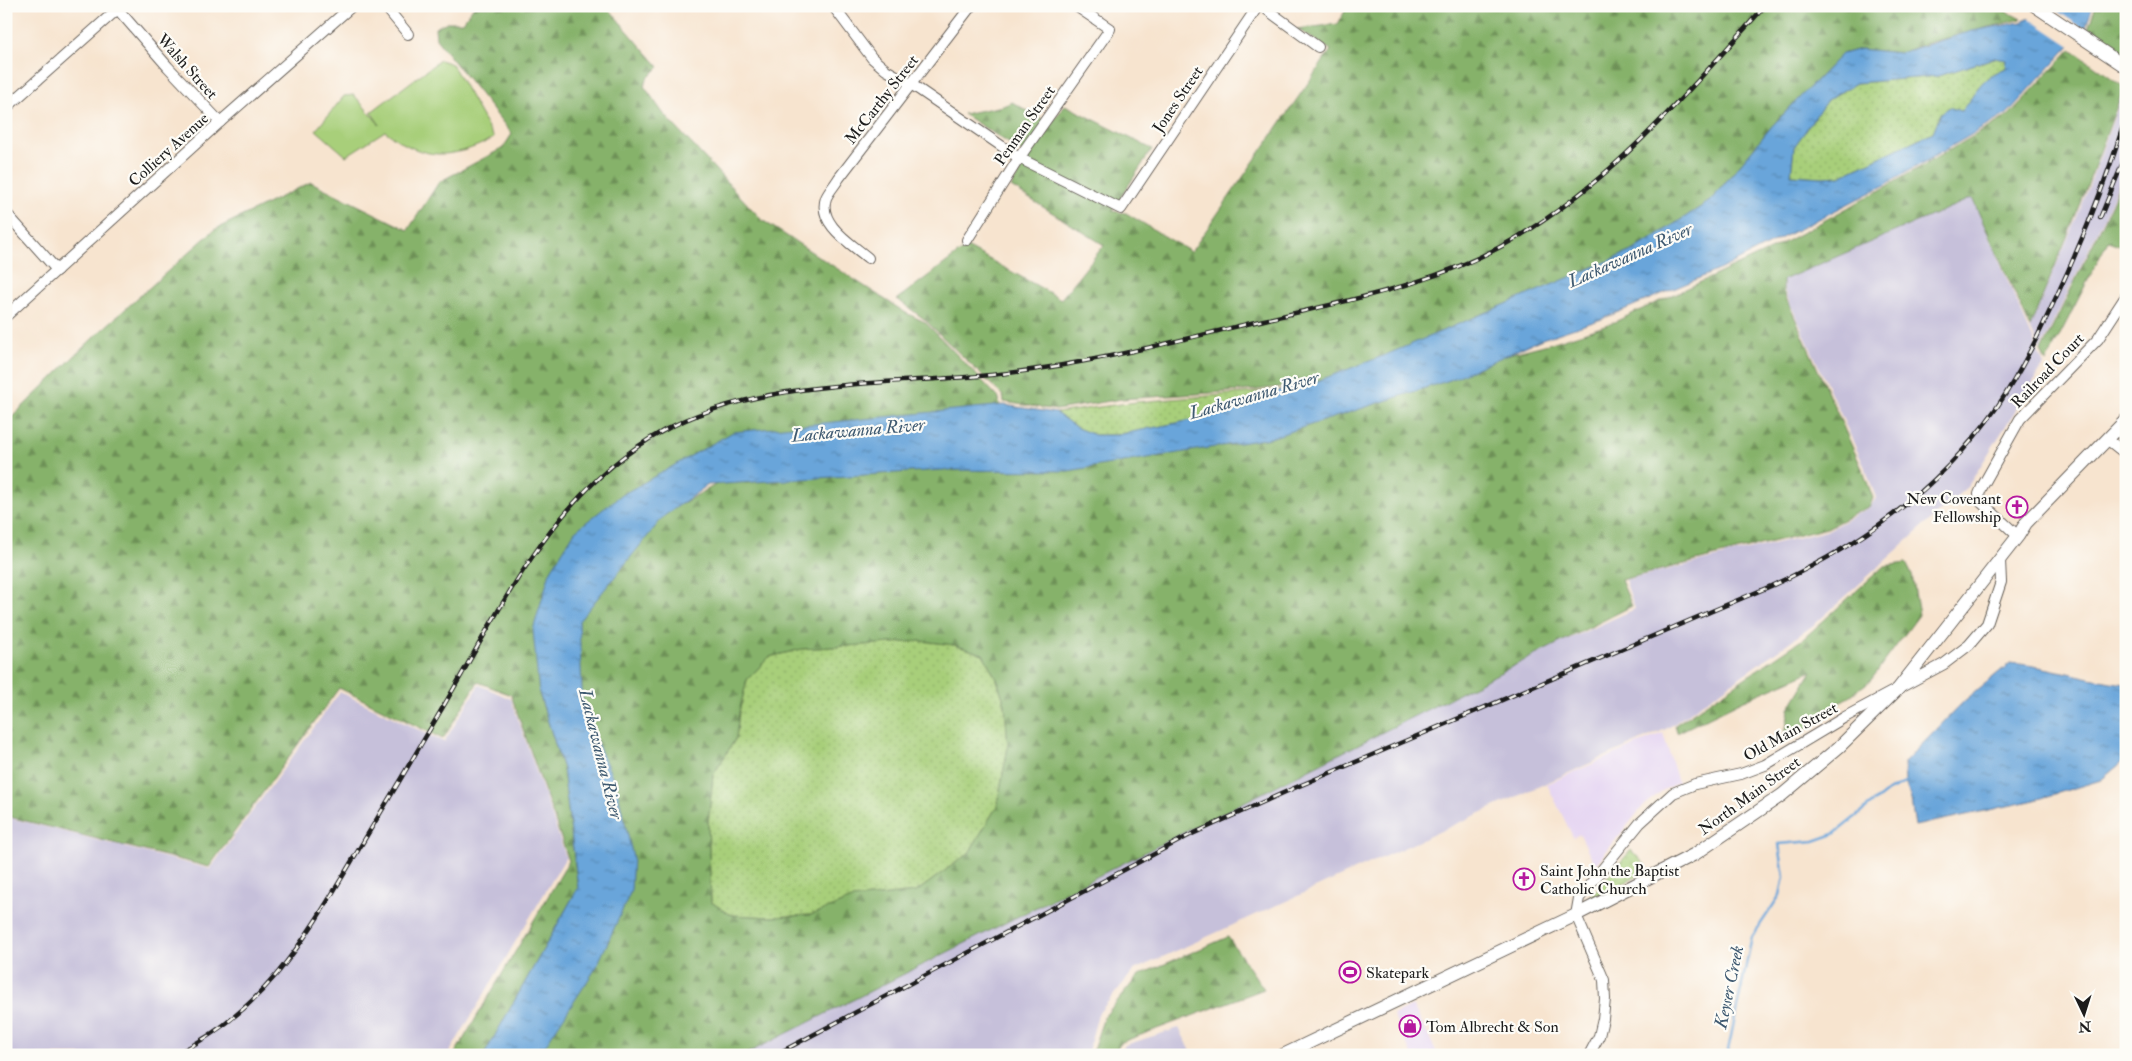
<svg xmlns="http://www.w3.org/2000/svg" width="2132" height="1061" viewBox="0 0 2132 1061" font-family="'IM FELL Double Pica',serif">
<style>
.built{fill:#e4d3f2}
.industrial{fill:#c6c0da}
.grass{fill:url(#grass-dots);stroke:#62764b}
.forest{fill:url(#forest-firs);stroke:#516743;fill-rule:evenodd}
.pitch{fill:#a8cf7a;stroke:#62764b}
.water{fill:url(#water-ripples);stroke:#42607b;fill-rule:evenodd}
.pier{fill:#f7e4cf}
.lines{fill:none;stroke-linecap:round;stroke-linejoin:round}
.stream{stroke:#69a5da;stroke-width:2.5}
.minor-casing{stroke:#69625b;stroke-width:12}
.major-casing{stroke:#69625b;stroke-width:14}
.minor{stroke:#fff;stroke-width:10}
.major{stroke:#fff;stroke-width:12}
.rail-casing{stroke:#1c1c1c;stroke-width:4.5}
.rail{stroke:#fdfcf7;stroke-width:2.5;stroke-dasharray:8;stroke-linecap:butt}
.labels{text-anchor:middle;stroke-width:4.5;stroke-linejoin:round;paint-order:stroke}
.street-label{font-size:16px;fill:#1c1c1c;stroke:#fdfcf7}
.poi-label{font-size:16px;fill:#1c1c1c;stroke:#fdfcf7;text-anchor:start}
.water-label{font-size:18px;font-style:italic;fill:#3f5a71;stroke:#fdfcf7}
</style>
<defs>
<pattern id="grass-dots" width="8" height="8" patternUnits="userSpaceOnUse" patternTransform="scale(1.25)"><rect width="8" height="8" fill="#a8cf7a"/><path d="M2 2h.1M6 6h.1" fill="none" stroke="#90b169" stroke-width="1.8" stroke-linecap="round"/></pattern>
<pattern id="forest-firs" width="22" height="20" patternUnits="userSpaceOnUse" patternTransform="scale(1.25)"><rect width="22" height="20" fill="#86b26a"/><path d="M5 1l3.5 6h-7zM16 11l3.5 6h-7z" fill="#6d9056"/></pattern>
<pattern id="water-ripples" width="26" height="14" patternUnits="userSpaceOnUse" patternTransform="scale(1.25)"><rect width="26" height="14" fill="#69a5da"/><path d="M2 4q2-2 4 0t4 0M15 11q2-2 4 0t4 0" fill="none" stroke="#5686b0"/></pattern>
</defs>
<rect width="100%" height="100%" fill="#fdfcf7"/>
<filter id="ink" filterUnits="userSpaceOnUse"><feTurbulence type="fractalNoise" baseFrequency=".02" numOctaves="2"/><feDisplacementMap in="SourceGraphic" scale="10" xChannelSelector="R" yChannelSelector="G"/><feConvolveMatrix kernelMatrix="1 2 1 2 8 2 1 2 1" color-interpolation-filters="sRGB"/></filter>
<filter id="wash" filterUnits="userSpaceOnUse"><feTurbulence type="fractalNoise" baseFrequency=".0096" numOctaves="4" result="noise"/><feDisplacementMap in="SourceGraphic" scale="20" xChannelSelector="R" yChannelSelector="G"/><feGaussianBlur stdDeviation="1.12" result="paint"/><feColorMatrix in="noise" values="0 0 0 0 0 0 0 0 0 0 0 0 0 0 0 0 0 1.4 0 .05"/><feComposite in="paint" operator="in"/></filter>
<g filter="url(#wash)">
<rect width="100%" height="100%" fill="#f7e4cf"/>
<g class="built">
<path d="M 1663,733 L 1678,782 L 1662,791 L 1644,805 L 1595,865 L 1580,834 L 1573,837 L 1547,784 Z"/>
<path d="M 1413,1006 L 1438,1055 L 1412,1055 L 1393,1015 Z"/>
</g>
<g class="industrial">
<path d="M 2126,85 L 2126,164 L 2106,214 L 2040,350 L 2030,328 L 2082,205 Z"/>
<path d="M 1972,198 L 2044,365 L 1968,486 L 1815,624 L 1668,728 L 1134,970 L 1098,1014 L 1087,1055 L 732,1055 L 1460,688 L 1635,609 L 1625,580 L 1826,531 L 1870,507 L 1876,498 L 1866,470 L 1784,290 L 1783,280 Z"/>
<path d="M 479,685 L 511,699 L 566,857 L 448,1055 L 6,1055 L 6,817 L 210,869 L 340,692 L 444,742 Z"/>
<path d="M 1179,1028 L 1193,1055 L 1119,1055 L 1125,1045 Z"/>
</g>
<g class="grass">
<path d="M 1994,58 L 2007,60 L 2006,68 C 1977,80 1980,90 1961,111 L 1941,113 L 1933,132 L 1840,176 L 1822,177 L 1791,175 L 1794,147 L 1827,100 L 1856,83 L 1938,76 Z"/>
<path d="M 1281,390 L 1226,407 L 1197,419 L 1117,435 L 1095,435 L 1077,428 L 1056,413 L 1136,402 Z"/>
<path d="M 922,641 L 954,645 L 983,654 L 997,680 L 1005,704 L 1008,747 L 997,806 L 969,853 L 916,892 L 852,899 L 811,915 L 772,917 L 731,915 L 711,902 L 708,823 L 713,775 L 736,738 L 739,712 L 747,680 L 769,657 L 802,649 Z"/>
<path d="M 1631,850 L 1650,870 L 1590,900 L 1591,896 Z"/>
</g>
<g class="forest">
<path d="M 474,6 L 606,6 L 659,67 L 647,79 L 644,86 L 663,113 L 762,220 L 906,313 L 925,322 L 999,398 L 1000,408 L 620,496 L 539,693 L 563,769 L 578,888 L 484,1055 L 454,1055 L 569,861 L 511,695 L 478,682 L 443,739 L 339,688 L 209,867 L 6,816 L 6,423 L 95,336 L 214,230 L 311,182 L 408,230 L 439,182 L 503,148 L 512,134 L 436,39 L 435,28 L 447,22 L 463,22 Z"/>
<path d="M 1344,6 L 1937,6 L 1966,12 L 1998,7 L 2021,19 L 1931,42 L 1900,53 L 1860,49 L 1842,54 L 1772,126 L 1710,201 L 1634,250 L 1373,361 L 1312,383 L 1256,390 L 1122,399 L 1056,410 L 1004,402 L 1003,396 L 924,319 L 897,299 L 967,247 L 1061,299 L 1104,245 L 1011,187 L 1029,156 L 963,114 L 1003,106 L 1012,102 L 1051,124 L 1065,105 L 1152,149 L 1112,211 L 1126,213 L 1191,252 L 1331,50 L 1297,29 L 1338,24 L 1345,11 Z"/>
<path d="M 2096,6 L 2126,6 L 2126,53 L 2088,28 Z"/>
<path d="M 2071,49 L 2124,87 L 2081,203 L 2030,327 L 1972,198 L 1783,280 L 1783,291 L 1863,471 L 1873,498 L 1870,506 L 1827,528 L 1621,580 L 1632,606 L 744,1055 L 522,1055 L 540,1026 L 609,941 L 614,850 L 574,708 L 572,616 L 658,517 L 717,484 L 972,460 L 1358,393 L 1548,344 L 1608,325 L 1774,248 L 1884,188 L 2008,116 ZM 922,641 L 954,645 L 983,654 L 997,680 L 1005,704 L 1008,747 L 997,806 L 969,853 L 916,892 L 852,899 L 811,915 L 772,917 L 731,915 L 711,902 L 708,823 L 713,775 L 736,738 L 739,712 L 747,680 L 769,657 L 802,649 Z"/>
<path d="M 2126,167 L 2126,245 L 2125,247 L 2108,241 L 2046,362 L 2041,351 L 2107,215 Z"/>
<path d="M 1906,563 L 1912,575 L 1919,615 L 1871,680 L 1810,726 L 1784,742 L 1789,709 L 1812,671 L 1742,701 L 1677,733 L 1675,725 L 1803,639 L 1884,566 Z"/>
<path d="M 1228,937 L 1264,989 L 1122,1042 L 1112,1055 L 1091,1055 L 1104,1017 L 1139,975 Z"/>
</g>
<path class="pitch" d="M 440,60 L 452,64 L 494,138 C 452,160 423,161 385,131 L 346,156 L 316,130 L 344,96 L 354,95 L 380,125 L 371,112 Z"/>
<g class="water">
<path d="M 2042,6 L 2093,6 L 2085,29 L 2007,114 L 1885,185 L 1721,269 L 1602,319 L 1542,339 L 1450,380 L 1270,438 L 1068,471 L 942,470 L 708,485 L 664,516 L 579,621 L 583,712 L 616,785 L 633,857 L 631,891 L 596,968 L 539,1055 L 484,1055 L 578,888 L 563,769 L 539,693 L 533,630 L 550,572 L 575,531 L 620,496 L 733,432 L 1004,405 L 1056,413 L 1077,428 L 1095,435 L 1116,435 L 1197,419 L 1226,407 L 1281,390 L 1312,383 L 1383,356 L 1634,250 L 1710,201 L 1772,126 L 1842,54 L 1860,49 L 1900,53 L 1972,31 L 2021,22 L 2030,18 ZM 1994,58 L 2007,60 L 2006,68 C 1977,80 1980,89 1961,111 L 1950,107 L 1941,113 L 1933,132 L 1840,176 L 1822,177 L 1791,175 L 1794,147 L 1827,100 L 1856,83 L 1938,76 Z"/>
<path d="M 2010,663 C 2049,666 2087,680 2126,684 L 2126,759 L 2101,780 L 2035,800 L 1915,826 L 1910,794 L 1905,783 L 1904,763 L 1963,702 Z"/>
</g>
<path class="pier" d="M 2038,6 L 2050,6 L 2087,31 L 2072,47 L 2027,17 Z"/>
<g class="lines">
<path class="stream" d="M 1727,1055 L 1752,937 L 1780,895 L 1784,877 L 1779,844 L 1814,841 L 1834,834 L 1888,791 L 1905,783"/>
</g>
</g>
<g filter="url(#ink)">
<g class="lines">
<g class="minor-casing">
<g id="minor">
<path d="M 115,6 L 168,67 L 220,122"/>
<path d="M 385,6 L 408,34"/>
<path d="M 833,6 L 872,58 L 886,70 L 911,84 L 1019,158 L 1121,209 L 1258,6"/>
<path d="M 1262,6 L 1318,47"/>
<path d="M 6,108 L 121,6"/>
<path d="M 6,213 L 57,270"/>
<path d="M 967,240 L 1019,158 L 1110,29 L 1076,6"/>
<path d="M 868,258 C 852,244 817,224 826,198 C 829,191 835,185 839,178 L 971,6"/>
<path d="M 6,316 L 220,122 L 352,6"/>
<path d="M 2107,439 L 2126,454"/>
<path d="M 2018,536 L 1981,502 L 1979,494 L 1982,487 L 2020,419 L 2098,339 L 2126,296"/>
<path d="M 1589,1055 L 1599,1036 L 1603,1019 L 1605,999 L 1604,980 L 1576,915 L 1579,898 L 1640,823 L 1673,793 L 1695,784 L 1741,774 L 1765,765 L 1845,717 L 1944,664 L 1969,645 L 1987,624 L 2001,582 L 2000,560"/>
</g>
</g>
<g class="major-casing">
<g id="major">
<path d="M 2035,6 L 2126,67"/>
<path d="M 1283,1055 L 1576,915 L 1695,854 L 1782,795 L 1839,747 L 1898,689 L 2018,536 L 2026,523 L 2126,420"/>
</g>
</g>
<use href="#minor" class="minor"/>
<use href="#major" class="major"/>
<g class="rail-casing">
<g id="rail">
<path d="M 2100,218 L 2126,155"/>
<path d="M 174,1055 C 261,1014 303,943 350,864 C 385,805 420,747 454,688 C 509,592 561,487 663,431 C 759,379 884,385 991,375 C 1080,366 1165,344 1251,323 C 1346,301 1446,284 1529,230 C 1621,172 1693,86 1765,6"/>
<path d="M 775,1055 L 1190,835 L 1292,789 L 1771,586 C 1862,545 1940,489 1997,407 C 2021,372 2040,332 2058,293 C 2085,235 2107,179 2126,117"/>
</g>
</g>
<use href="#rail" class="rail"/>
</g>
</g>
<defs>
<g id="church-ring" transform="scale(1.125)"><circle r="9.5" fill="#fdfcf7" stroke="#b5179e" stroke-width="1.5"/><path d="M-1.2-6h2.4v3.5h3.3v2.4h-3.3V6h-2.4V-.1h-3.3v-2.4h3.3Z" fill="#b5179e"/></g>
<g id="stadium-ring" transform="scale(1.125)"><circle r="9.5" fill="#fdfcf7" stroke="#b5179e" stroke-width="1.5"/><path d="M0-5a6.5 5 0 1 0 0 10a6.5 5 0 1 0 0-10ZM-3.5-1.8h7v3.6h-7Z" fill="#b5179e"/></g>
<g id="shop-ring" transform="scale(1.125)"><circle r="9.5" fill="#fdfcf7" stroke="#b5179e" stroke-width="1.5"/><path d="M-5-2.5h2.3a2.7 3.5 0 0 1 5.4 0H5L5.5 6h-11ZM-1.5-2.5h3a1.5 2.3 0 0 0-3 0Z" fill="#b5179e"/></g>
</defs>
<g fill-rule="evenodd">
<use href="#church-ring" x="2017" y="507"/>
<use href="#church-ring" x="1524" y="879"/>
<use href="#stadium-ring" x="1350" y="972"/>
<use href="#shop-ring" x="1410" y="1026"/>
</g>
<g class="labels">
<g class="street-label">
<text transform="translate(188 66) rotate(48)" y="6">Walsh Street</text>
<text transform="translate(881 99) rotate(-52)" y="6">McCarthy Street</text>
<text transform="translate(1177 99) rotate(-56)" y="6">Jones Street</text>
<text transform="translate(1024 125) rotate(-55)" y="6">Penman Street</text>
<text transform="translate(168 149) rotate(-42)" y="6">Colliery Avenue</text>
<text transform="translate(2047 370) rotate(-46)" y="6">Railroad Court</text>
<text transform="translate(1790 731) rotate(-29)" y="6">Old Main Street</text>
<text transform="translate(1749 795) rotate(-36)" y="6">North Main Street</text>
</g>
<g class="poi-label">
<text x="2001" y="504" text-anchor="end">New Covenant<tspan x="2001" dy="18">Fellowship</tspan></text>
<text x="1540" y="876">Saint John the Baptist<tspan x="1540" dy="18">Catholic Church</tspan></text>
<text x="1366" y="978">Skatepark</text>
<text x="1426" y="1032">Tom Albrecht &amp; Son</text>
</g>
<g class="water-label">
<text transform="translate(1630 255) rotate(-24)" y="6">Lackawanna River</text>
<text transform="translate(1254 395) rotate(-16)" y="6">Lackawanna River</text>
<text transform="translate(858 430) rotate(-5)" y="6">Lackawanna River</text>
<text transform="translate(601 754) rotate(76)" y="6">Lackawanna River</text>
<text transform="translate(1729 987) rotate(-78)" y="6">Keyser Creek</text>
</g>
</g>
<rect width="2132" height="1061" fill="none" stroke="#fdfcf7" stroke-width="25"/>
<g transform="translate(2084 1014) rotate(176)" stroke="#fdfcf7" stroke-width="4" paint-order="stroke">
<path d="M0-4L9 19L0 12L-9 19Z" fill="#1c1c1c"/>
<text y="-8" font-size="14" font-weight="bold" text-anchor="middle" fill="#1c1c1c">N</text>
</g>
</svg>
